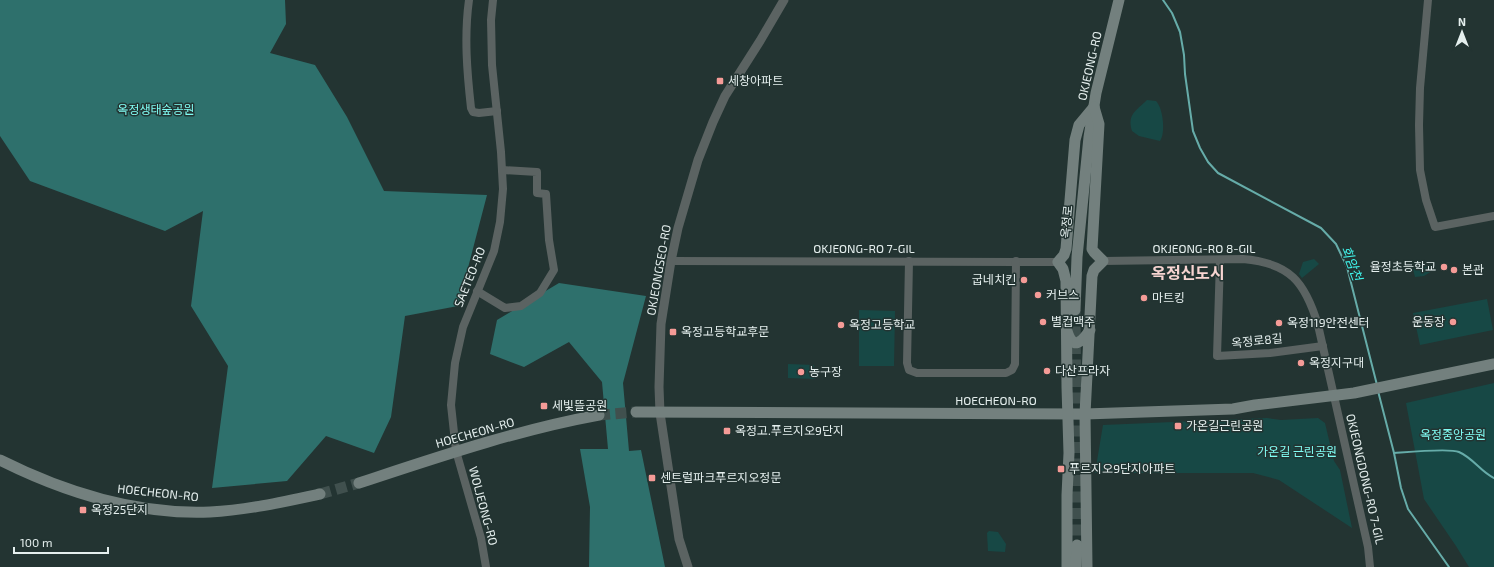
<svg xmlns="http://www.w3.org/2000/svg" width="1494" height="567" viewBox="0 0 1494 567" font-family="'Exo 2','Noto Sans KR',sans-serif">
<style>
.green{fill:#174845}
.forest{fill:#2e706c}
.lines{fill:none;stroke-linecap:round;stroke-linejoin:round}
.stream{stroke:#66aca9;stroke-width:2}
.secondary-tunnel{stroke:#40504e;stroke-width:11;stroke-dasharray:11 5.5;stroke-linecap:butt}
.minor{stroke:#5b6362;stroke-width:8}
.tertiary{stroke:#5b6362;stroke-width:9}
.secondary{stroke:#73807e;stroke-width:11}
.poi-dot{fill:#f59b97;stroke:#233432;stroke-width:1.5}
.labels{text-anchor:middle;stroke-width:3;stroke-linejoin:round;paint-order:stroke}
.street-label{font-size:12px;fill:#e5efee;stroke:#233432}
.poi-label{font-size:12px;fill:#e5efee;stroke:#233432;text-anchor:start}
.park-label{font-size:12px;fill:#80fdf4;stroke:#233432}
.water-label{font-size:13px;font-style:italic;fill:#40f6ed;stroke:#233432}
.district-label{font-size:16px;font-weight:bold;fill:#f7d4d1;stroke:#233432}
</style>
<rect width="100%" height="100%" fill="#233432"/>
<g class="green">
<path d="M 1147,100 L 1156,101 C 1163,108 1166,133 1160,141 L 1139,136 L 1132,131 C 1127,114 1136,111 1147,100 Z"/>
<path d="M 1314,259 L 1319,264 L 1302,278 L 1299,274 L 1303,262 Z"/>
<path d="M 1431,266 L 1432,271 L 1424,276 L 1415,277 L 1413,269 Z"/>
<path d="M 1487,299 L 1493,330 L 1420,345 L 1413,313 Z"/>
<path d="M 859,310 L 895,311 L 894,366 L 859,366 Z"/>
<path d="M 788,364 L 814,365 L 815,379 L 788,378 Z"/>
<path d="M 1494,383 L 1494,567 L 1469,567 L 1456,546 L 1424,499 L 1406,403 Z"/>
<path d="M 1267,418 L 1281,420 L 1318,418 L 1325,423 L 1334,461 L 1340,470 L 1352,528 L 1279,480 L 1253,473 L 1095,473 L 1103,425 Z"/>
<path d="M 989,531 L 998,532 L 1006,544 L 1005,552 L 988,551 L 987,533 Z"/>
</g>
<g class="forest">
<path d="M 0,0 L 285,0 L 286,24 L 270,53 L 315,65 L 347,117 L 384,191 L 487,195 L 458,306 L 405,316 L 391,417 L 374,453 L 326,436 L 287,481 L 212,488 L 228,366 L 191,306 L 203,211 L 165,231 L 30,181 L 0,136 Z"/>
<path d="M 559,283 L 646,296 L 623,383 L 629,451 L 641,450 L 665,567 L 589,567 L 590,507 L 580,449 L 608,449 L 602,382 L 569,342 L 524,367 L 490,354 L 497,320 Z"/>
</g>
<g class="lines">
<g class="stream">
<path d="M 1163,0 L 1172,13 L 1180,32 L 1184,55 L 1185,74 L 1193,131 L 1200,148 L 1208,162 L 1218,173 L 1321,228 L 1336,244 L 1347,267 L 1377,385"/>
<path d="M 1378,391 L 1394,453 L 1401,488 L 1408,509 L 1449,567"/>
<path d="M 1394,453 C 1408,452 1450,448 1459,452 C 1473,458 1481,472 1494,478"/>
</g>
<g class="secondary-tunnel">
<path d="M 1075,310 L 1077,545"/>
<path d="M 599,415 L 636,412"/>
<path d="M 320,494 L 359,483"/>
</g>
<g class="minor">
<path d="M 469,0 C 464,36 467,72 471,108 L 473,112 L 479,113 L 497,111"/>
<path d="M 1428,0 L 1420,88 L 1419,125 L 1420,170 L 1426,200 L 1435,227 L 1494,216"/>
<path d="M 1220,260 L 1217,356 L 1270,353 L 1323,346"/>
<path d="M 671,261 L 1058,262"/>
<path d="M 909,261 L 907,363 L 909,370 L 917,373 L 1006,373 L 1012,370 L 1015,364 L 1016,261"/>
<path d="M 1103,261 L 1243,259 C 1290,263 1305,282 1318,325 L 1368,547 L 1370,567"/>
<path d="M 477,291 L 505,308 L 521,306 L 540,293 L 554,270 L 549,240 L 546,194 L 537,193 L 537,172 L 502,170"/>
<path d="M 486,567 L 481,538 L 456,451 L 451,405 L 455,363 L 463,327 L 494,251 L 500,222 L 503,189 L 501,152 L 492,65 L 491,20 L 493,0"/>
</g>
<path class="tertiary" d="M 688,567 L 679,539 L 660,413 L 659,387 L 661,324 L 671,261 L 678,228 L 698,160 L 713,122 L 725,96 L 760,41 L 784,0"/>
<g class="secondary">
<path d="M 1075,310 L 1077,257 L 1089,137 L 1096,93 L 1119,0"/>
<path d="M 1067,331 C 1073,351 1082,342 1090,330"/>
<path d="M 636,412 L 1085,414 L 1233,409 L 1255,405 L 1354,393 L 1494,364"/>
<path d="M 0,460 C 64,492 137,515 210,512 C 247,510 283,502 320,494"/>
<path d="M 359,483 C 438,457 517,430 599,415"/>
<path d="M 1067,567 L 1067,495 L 1069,453 L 1067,387 L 1066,281 L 1063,269 L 1058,262 L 1064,255 L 1066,249 L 1075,140 L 1079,125 L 1094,107"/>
<path d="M 1076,567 L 1077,545"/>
<path d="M 1087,567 L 1085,414 L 1092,276 L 1094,270 L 1103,261 L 1094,252 L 1092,249 L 1099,124 L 1094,107"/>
</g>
</g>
<g class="poi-dot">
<rect x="716" y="77" width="8" height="8" rx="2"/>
<circle cx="1444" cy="267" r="4"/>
<circle cx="1454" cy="270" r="4"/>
<circle cx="1024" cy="280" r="4"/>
<circle cx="1038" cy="295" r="4"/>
<circle cx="1144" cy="298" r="4"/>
<circle cx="1043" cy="322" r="4"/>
<circle cx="1453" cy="322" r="4"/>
<circle cx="1279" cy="323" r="4"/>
<circle cx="841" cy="325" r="4"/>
<rect x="669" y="328" width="8" height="8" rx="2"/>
<circle cx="1301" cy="363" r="4"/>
<circle cx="1047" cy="371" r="4"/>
<circle cx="801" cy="372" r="4"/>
<rect x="540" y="402" width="8" height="8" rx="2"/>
<rect x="1174" y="422" width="8" height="8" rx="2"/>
<rect x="723" y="427" width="8" height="8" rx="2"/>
<rect x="1057" y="465" width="8" height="8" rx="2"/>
<rect x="648" y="474" width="8" height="8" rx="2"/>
<rect x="79" y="506" width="8" height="8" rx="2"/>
</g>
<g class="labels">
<g class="street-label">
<text transform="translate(1090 66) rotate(-77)" y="4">OKJEONG-RO</text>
<text transform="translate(1067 222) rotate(-85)" y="4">옥정로</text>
<text x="864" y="253">OKJEONG-RO 7-GIL</text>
<text x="1204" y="253">OKJEONG-RO 8-GIL</text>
<text transform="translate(659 270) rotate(-80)" y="4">OKJEONGSEO-RO</text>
<text transform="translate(470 277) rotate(-68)" y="4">SAETEO-RO</text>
<text transform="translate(1257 341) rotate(-6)" y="4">옥정로8길</text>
<text x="996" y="405">HOECHEON-RO</text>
<text transform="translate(475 433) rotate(-16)" y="4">HOECHEON-RO</text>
<text transform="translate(1365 479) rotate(77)" y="4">OKJEONGDONG-RO 7-GIL</text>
<text transform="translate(158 493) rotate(6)" y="4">HOECHEON-RO</text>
<text transform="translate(483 506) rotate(75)" y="4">WOLJEONG-RO</text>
</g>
<g class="poi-label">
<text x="728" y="85">세창아파트</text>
<text x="1436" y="271" text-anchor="end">율정초등학교</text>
<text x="1462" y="274">본관</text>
<text x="1016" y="284" text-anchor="end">굽네치킨</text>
<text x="1046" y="299">커브스</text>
<text x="1152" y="302">마트킹</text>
<text x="1051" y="326">별컵맥주</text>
<text x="1445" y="326" text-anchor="end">운동장</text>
<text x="1287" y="327">옥정119안전센터</text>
<text x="849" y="329">옥정고등학교</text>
<text x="681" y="336">옥정고등학교후문</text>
<text x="1309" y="367">옥정지구대</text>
<text x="1055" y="375">다산프라자</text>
<text x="809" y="376">농구장</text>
<text x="552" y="410">세빛뜰공원</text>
<text x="1186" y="430">가온길근린공원</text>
<text x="735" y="435">옥정고.푸르지오9단지</text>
<text x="1069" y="473">푸르지오9단지아파트</text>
<text x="660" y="482">센트럴파크푸르지오정문</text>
<text x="91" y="514">옥정25단지</text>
</g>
<g class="park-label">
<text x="156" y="114">옥정생태숲공원</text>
<text x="1453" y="439">옥정중앙공원</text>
<text x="1297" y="456">가온길 근린공원</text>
</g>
<g class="water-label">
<text transform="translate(1352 263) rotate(69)" y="5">회암천</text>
</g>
<g class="district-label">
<text x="1188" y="279">옥정신도시</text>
</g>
</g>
<g transform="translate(1462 32)" stroke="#233432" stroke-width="3" paint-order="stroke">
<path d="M0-3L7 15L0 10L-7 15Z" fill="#e5efee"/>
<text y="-6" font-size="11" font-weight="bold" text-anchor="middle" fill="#e5efee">N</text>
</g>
<path d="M14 547v6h94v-6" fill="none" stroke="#e5efee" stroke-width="2"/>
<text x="20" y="547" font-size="12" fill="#e5efee" stroke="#233432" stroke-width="3" paint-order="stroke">100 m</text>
</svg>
